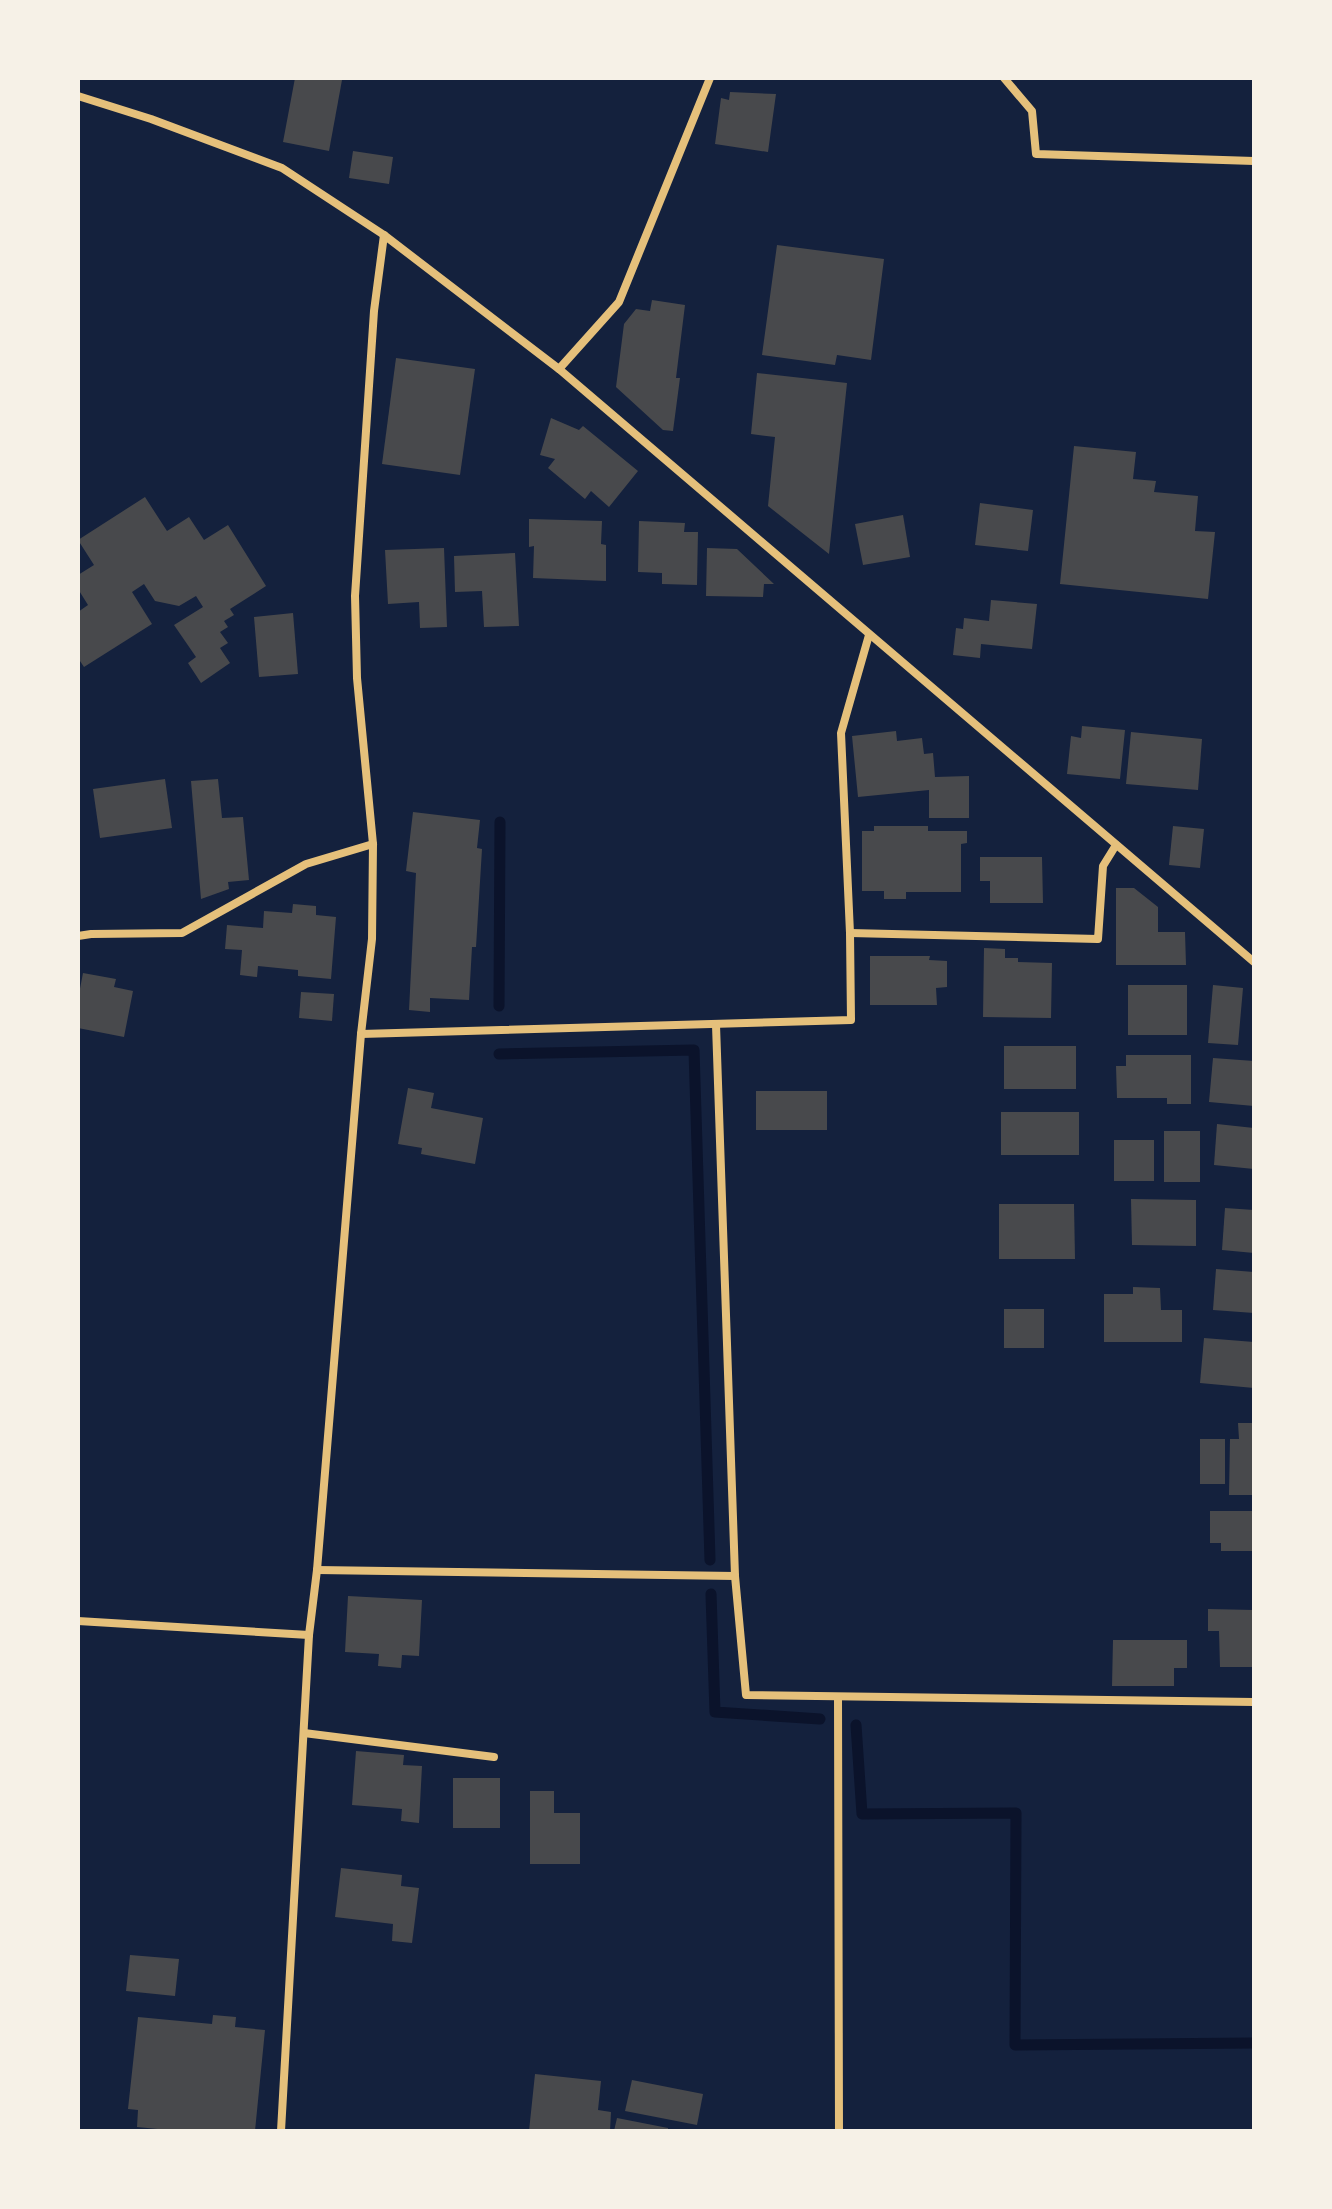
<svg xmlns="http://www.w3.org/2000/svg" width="1332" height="2209" viewBox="0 0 1332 2209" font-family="'Work Sans',sans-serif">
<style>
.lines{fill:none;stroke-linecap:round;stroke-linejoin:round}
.stream{stroke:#0b132b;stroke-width:11}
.building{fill:#48494c}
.minor{stroke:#e5c07b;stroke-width:8}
</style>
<rect width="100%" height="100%" fill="#14213d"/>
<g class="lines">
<g class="stream">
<path d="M 499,1006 L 500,822"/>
<path d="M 499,1054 L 694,1050 L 710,1560"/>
<path d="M 711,1594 L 715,1712 L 820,1719"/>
<path d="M 856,1725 L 862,1814 L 1016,1813 L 1015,2045 L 1254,2043"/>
</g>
</g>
<g class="building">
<path d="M 295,78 L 342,80 L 329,151 L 283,142 Z"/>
<path d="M 730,92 L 776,94 L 768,152 L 715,144 L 721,98 L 729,100 Z"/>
<path d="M 353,151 L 393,157 L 389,184 L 349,178 Z"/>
<path d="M 777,245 L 884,259 L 871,360 L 837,355 L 835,365 L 762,355 Z"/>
<path d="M 652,300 L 685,305 L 676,378 L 680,378 L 673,431 L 663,430 L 616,387 L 624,324 L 636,309 L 650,311 Z"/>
<path d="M 396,358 L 475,369 L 460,475 L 382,464 Z"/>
<path d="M 757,373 L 847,383 L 829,554 L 768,506 L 775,437 L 751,434 Z"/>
<path d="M 551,418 L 579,430 L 583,426 L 638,471 L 609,507 L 591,491 L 585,499 L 548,468 L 555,459 L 540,455 Z"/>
<path d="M 1074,446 L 1136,452 L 1133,479 L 1156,481 L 1154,492 L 1198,496 L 1195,531 L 1215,532 L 1208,599 L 1060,584 Z"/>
<path d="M 145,497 L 167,531 L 189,517 L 204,540 L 228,525 L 266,586 L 230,609 L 234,615 L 224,621 L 228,627 L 220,632 L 228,643 L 220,648 L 230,663 L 201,683 L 188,663 L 196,657 L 174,625 L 203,607 L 196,596 L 179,606 L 155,601 L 144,584 L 132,592 L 152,624 L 84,667 L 78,658 L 78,612 L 88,605 L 78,589 L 78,575 L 94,565 L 78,540 Z"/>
<path d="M 980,503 L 1033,510 L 1028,551 L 975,545 Z"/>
<path d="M 903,515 L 910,557 L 863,565 L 855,524 Z"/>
<path d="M 529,519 L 602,521 L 601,544 L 606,545 L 606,581 L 533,578 L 534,546 L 529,547 Z"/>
<path d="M 639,521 L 685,523 L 684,532 L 698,532 L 697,585 L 662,584 L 662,573 L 638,572 Z"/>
<path d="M 444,548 L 447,627 L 420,628 L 419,602 L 388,604 L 385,550 Z"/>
<path d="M 707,548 L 737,549 L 774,584 L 764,584 L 763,597 L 706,596 Z"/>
<path d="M 515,553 L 519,626 L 484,627 L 482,591 L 455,592 L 454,556 Z"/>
<path d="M 991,600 L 1037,604 L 1032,649 L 981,644 L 980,658 L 953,655 L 956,628 L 963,629 L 964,618 L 989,621 Z"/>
<path d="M 293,613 L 298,674 L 259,677 L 254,617 Z"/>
<path d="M 1082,726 L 1125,730 L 1120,779 L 1067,774 L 1071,736 L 1081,738 Z"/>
<path d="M 896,731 L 897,741 L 922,738 L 924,754 L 933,753 L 935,777 L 969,776 L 969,818 L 929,818 L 929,790 L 858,797 L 852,736 Z"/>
<path d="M 1131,732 L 1202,739 L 1198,790 L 1126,784 Z"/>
<path d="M 165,779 L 172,828 L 100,838 L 93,789 Z"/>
<path d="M 218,779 L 222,818 L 243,817 L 249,880 L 228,882 L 229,889 L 201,899 L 191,781 Z"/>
<path d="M 413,812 L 480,820 L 477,848 L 482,849 L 476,947 L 472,947 L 469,1000 L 430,998 L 430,1012 L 409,1010 L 416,873 L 406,871 Z"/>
<path d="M 874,826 L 928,826 L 928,831 L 967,831 L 967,843 L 961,844 L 961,892 L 906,892 L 906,899 L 884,899 L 884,891 L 862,891 L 862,831 L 874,831 Z"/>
<path d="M 1173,826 L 1204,829 L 1200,868 L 1169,865 Z"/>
<path d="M 980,857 L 1042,857 L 1043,903 L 990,903 L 990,881 L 980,881 Z"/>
<path d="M 1116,888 L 1134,888 L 1158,907 L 1158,932 L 1185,932 L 1186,965 L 1116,965 Z"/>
<path d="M 293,904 L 316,906 L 316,915 L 336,917 L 331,979 L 298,976 L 298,970 L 258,966 L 257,977 L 240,975 L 242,950 L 225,949 L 227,925 L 263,928 L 264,911 L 292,913 Z"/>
<path d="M 984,948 L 1005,949 L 1005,958 L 1018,958 L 1018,962 L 1052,963 L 1051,1018 L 983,1017 Z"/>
<path d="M 870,956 L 930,956 L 929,960 L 947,961 L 947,987 L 936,988 L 937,1005 L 870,1005 Z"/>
<path d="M 83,973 L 116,979 L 114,987 L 133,991 L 124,1037 L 78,1028 L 78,999 Z"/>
<rect x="1128" y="985" width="59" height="50"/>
<path d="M 1213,985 L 1243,988 L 1238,1045 L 1208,1043 Z"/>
<path d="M 301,992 L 334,994 L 332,1021 L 299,1018 Z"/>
<rect x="1004" y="1046" width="72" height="43"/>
<path d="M 1126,1055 L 1191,1055 L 1191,1104 L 1167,1104 L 1167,1098 L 1117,1098 L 1116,1066 L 1126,1066 Z"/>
<path d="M 1213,1058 L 1254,1061 L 1254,1106 L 1209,1102 Z"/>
<path d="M 408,1088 L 434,1093 L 431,1108 L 483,1118 L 475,1164 L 421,1154 L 422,1148 L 398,1144 Z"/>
<rect x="756" y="1091" width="71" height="39"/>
<rect x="1001" y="1112" width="78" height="43"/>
<path d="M 1217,1124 L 1254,1128 L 1254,1169 L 1214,1165 Z"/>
<rect x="1164" y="1131" width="36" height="51"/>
<rect x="1114" y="1140" width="40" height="41"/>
<path d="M 1131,1199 L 1196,1200 L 1196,1246 L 1132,1245 Z"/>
<path d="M 999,1204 L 1074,1204 L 1075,1259 L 999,1259 Z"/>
<path d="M 1225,1208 L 1254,1210 L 1254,1253 L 1222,1250 Z"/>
<path d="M 1216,1269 L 1254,1272 L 1254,1313 L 1213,1310 Z"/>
<path d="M 1133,1287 L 1160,1288 L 1161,1310 L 1182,1310 L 1182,1342 L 1104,1342 L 1104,1294 L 1133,1294 Z"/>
<rect x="1004" y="1309" width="40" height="39"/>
<path d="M 1204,1338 L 1254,1342 L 1254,1388 L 1200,1383 Z"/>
<path d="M 1238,1423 L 1254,1423 L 1254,1495 L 1229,1495 L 1230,1439 L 1239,1439 Z"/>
<rect x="1200" y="1439" width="25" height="45"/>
<path d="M 1210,1511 L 1254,1511 L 1254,1551 L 1221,1551 L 1221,1543 L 1210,1543 Z"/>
<path d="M 348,1596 L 422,1600 L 419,1656 L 402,1655 L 401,1668 L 378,1666 L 379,1654 L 345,1652 Z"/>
<path d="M 1208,1609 L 1254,1610 L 1254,1667 L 1220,1667 L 1219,1631 L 1208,1631 Z"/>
<path d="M 1113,1640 L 1187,1640 L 1187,1668 L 1174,1668 L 1174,1686 L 1112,1686 Z"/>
<path d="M 356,1751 L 404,1755 L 403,1765 L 422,1766 L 419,1823 L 401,1821 L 402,1809 L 352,1805 Z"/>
<rect x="453" y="1778" width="47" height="50"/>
<path d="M 530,1791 L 554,1791 L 554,1813 L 580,1813 L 580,1864 L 530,1864 Z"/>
<path d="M 341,1868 L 402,1875 L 401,1886 L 419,1888 L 412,1943 L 392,1941 L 393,1924 L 335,1917 Z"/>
<path d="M 130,1955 L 179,1959 L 175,1996 L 126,1991 Z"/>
<path d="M 213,2015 L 236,2017 L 235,2027 L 265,2030 L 255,2131 L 178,2131 L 137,2127 L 138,2110 L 128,2109 L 138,2017 L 212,2024 Z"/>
<path d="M 535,2074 L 601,2081 L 598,2110 L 611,2112 L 610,2131 L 529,2131 Z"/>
<path d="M 632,2080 L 703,2094 L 697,2125 L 625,2111 Z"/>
<path d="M 617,2118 L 668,2128 L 668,2131 L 614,2131 Z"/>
</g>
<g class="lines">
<g class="minor">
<path d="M 1004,78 L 1032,111 L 1036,154 L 1254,161"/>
<path d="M 78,96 L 151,119 L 282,168 L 384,235 L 559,369 L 1254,962"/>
<path d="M 559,369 L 619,302 L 710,78"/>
<path d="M 850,933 L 1098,939 L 1103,866 L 1116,845"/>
<path d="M 78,936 L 91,934 L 182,933 L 306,864 L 373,844"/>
<path d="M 716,1025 L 735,1576 L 746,1695 L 1254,1702"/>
<path d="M 361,1034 L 851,1020 L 850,933 L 841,733 L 869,635"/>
<path d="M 317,1570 L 735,1576"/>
<path d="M 78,1621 L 309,1635"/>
<path d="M 838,1698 L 839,2131"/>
<path d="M 304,1733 L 494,1757"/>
<path d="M 281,2131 L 309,1635 L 317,1570 L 361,1034 L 372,939 L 373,844 L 357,678 L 355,596 L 374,311 L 384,235"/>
</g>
</g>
<rect width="1332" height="2209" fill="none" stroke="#f6f1e7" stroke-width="160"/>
</svg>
